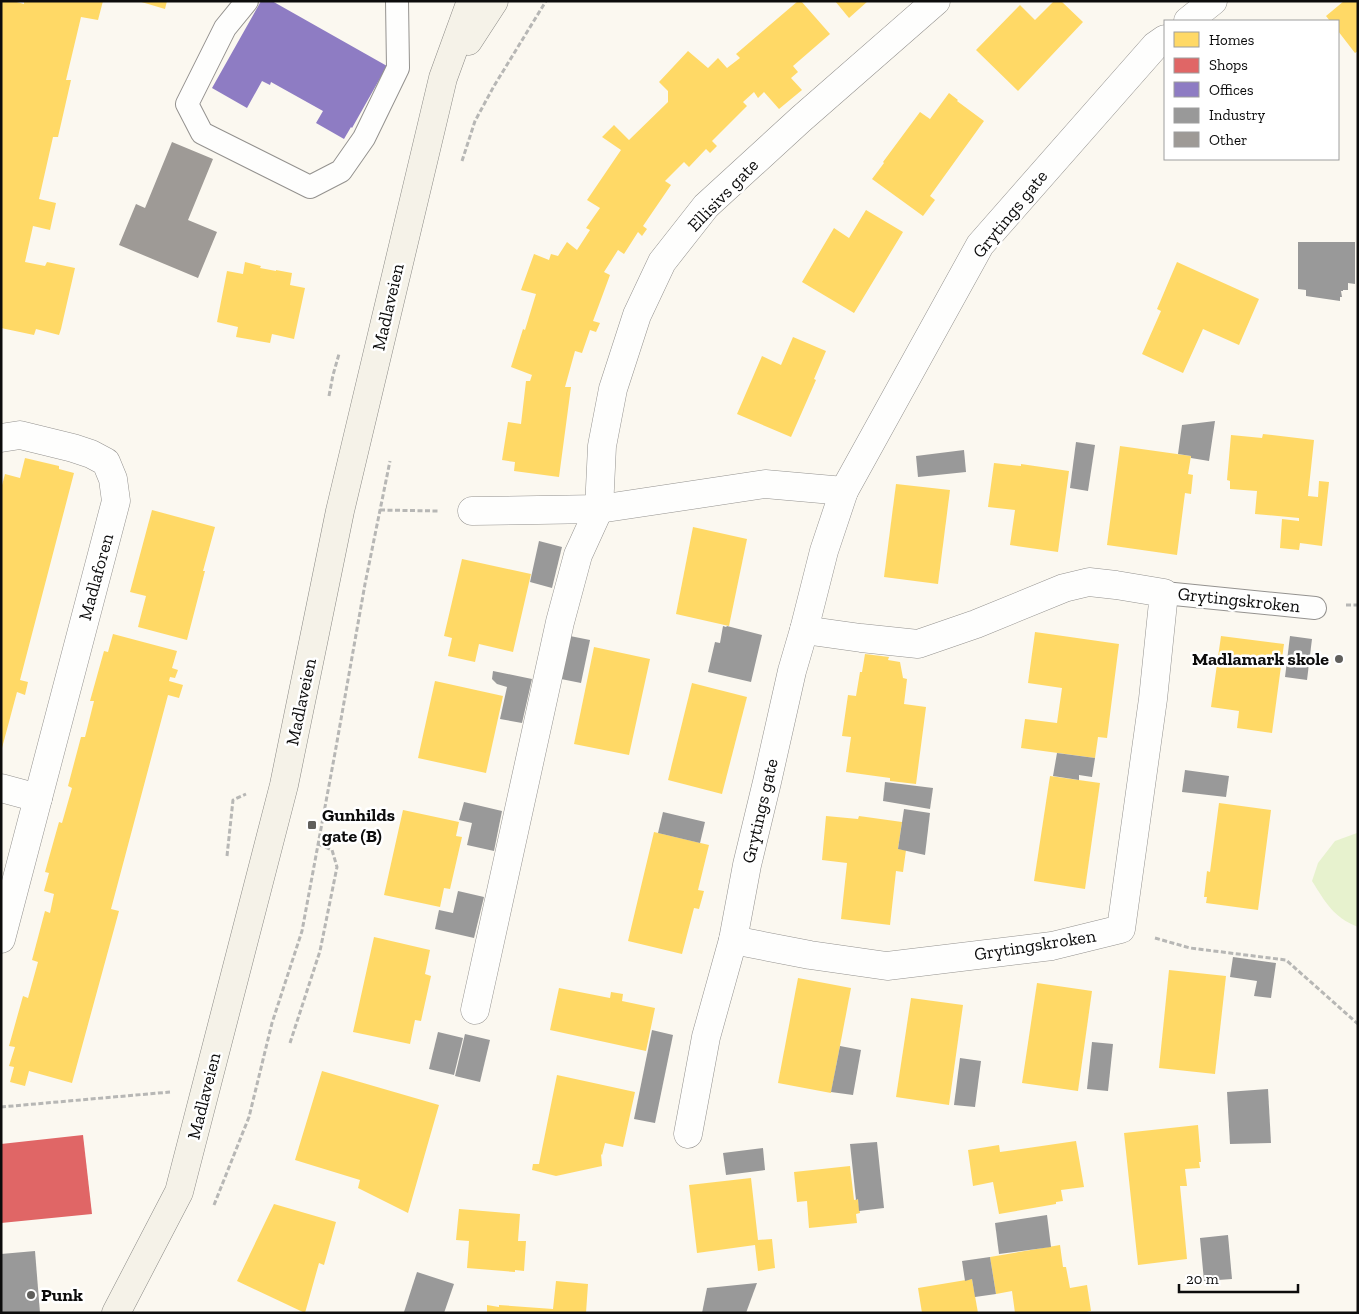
<svg xmlns="http://www.w3.org/2000/svg" width="1359" height="1314" viewBox="0 0 1359 1314" font-family="'Zilla Slab',serif">
<style>
.green{fill:#e7f2ce}
.homes{fill:#ffd966}
.shops{fill:#e06666}
.offices{fill:#8e7cc3}
.industry{fill:#999}
.building{fill:#9e9a96}
.lines{fill:none;stroke-linecap:round;stroke-linejoin:round}
.lane-casing{stroke:#94928f;stroke-width:24}
.street-casing{stroke:#94928f;stroke-width:29}
.secondary-casing{stroke:#8a8985;stroke-width:29}
.path{stroke:#b7b7b5;stroke-width:3;stroke-dasharray:5 2.5;stroke-linecap:butt}
.lane{stroke:#fefefd;stroke-width:22}
.street{stroke:#fefefd;stroke-width:28}
.secondary{stroke:#f5f2e8;stroke-width:28}
.poi-dot{fill:#605f5c;stroke:#fff;stroke-width:2}
.labels{text-anchor:middle;stroke-width:5;stroke-linejoin:round;paint-order:stroke}
.street-label{font-size:18px;fill:#0c0c0c;stroke:#fff}
.poi-label{font-size:18px;font-weight:bold;fill:#0c0c0c;stroke:#fff;text-anchor:start}
</style>
<rect width="100%" height="100%" fill="#fbf8f0"/>
<path class="green" d="M 1357,833 L 1358,833 L 1358,927 C 1333,917 1326,903 1312,881 L 1318,863 L 1335,841 Z"/>
<g class="homes">
<path d="M 1,1 L 13,1 L 24,4 L 24,1 L 103,1 L 98,20 L 81,17 L 66,80 L 71,80 L 58,137 L 53,137 L 39,199 L 56,203 L 50,230 L 33,226 L 25,262 L 45,266 L 47,262 L 75,268 L 61,329 L 59,335 L 36,329 L 34,335 L 1,328 Z"/>
<path d="M 138,1 L 167,1 L 165,9 Z"/>
<path d="M 798,1 L 801,1 L 830,34 L 793,66 L 798,72 L 791,78 L 802,90 L 779,109 L 764,92 L 758,98 L 754,92 L 743,102 L 747,106 L 712,141 L 717,146 L 710,153 L 706,149 L 689,167 L 684,162 L 665,181 L 671,185 L 643,226 L 647,229 L 642,236 L 638,232 L 624,254 L 618,250 L 604,272 L 610,275 L 593,321 L 600,323 L 596,332 L 590,330 L 582,353 L 575,351 L 565,387 L 571,387 L 559,477 L 514,471 L 515,462 L 502,460 L 508,422 L 521,424 L 526,381 L 530,381 L 532,375 L 511,367 L 523,329 L 525,330 L 536,294 L 521,290 L 534,254 L 549,260 L 551,254 L 558,256 L 567,242 L 577,250 L 590,230 L 586,228 L 600,208 L 587,200 L 621,150 L 602,137 L 614,125 L 629,140 L 668,102 L 668,91 L 659,82 L 688,51 L 708,68 L 718,58 L 727,68 L 740,58 L 736,54 Z"/>
<path d="M 835,1 L 868,1 L 849,18 Z"/>
<path d="M 1054,1 L 1061,1 L 1083,22 L 1018,91 L 976,50 L 1020,5 L 1035,20 Z"/>
<path d="M 1344,1 L 1358,1 L 1358,51 L 1355,53 L 1338,31 L 1338,21 L 1330,21 L 1326,16 Z"/>
<path d="M 949,93 L 958,100 L 957,101 L 984,121 L 930,196 L 935,200 L 923,216 L 872,179 L 884,163 L 883,162 L 920,112 L 930,119 Z"/>
<path d="M 866,210 L 903,232 L 854,313 L 802,282 L 834,228 L 849,238 Z"/>
<path d="M 245,262 L 261,266 L 260,268 L 276,271 L 276,270 L 292,273 L 290,285 L 305,288 L 294,339 L 272,334 L 270,343 L 236,337 L 238,327 L 217,322 L 227,271 L 243,274 Z"/>
<path d="M 1177,262 L 1259,299 L 1239,345 L 1203,329 L 1183,373 L 1142,354 L 1161,311 L 1157,309 Z"/>
<path d="M 793,337 L 826,351 L 814,379 L 816,380 L 791,437 L 737,414 L 762,356 L 781,365 Z"/>
<path d="M 1263,434 L 1314,440 L 1308,496 L 1318,497 L 1319,481 L 1329,482 L 1322,546 L 1300,543 L 1299,550 L 1280,548 L 1282,519 L 1299,521 L 1299,518 L 1255,514 L 1257,491 L 1230,489 L 1230,481 L 1227,480 L 1231,435 L 1262,438 Z"/>
<path d="M 1120,446 L 1191,456 L 1188,474 L 1193,475 L 1191,494 L 1185,493 L 1177,555 L 1107,545 Z"/>
<path d="M 25,458 L 59,466 L 59,469 L 74,473 L 20,680 L 28,682 L 25,695 L 17,692 L 2,748 L 1,489 L 5,474 L 20,478 Z"/>
<path d="M 994,463 L 1021,466 L 1021,464 L 1069,471 L 1058,552 L 1010,545 L 1015,510 L 988,507 Z"/>
<path d="M 896,484 L 950,490 L 938,584 L 884,577 Z"/>
<path d="M 152,510 L 215,527 L 203,571 L 205,571 L 187,640 L 138,627 L 146,596 L 130,592 Z"/>
<path d="M 693,527 L 747,539 L 729,626 L 676,614 Z"/>
<path d="M 462,559 L 531,574 L 513,652 L 479,644 L 475,662 L 448,656 L 452,638 L 444,636 Z"/>
<path d="M 1035,632 L 1119,644 L 1107,738 L 1098,737 L 1095,758 L 1021,748 L 1025,719 L 1057,723 L 1062,688 L 1028,683 Z"/>
<path d="M 113,634 L 177,651 L 172,668 L 178,670 L 175,678 L 170,677 L 169,681 L 183,685 L 179,698 L 168,695 L 111,909 L 119,911 L 72,1083 L 29,1071 L 25,1086 L 10,1082 L 14,1067 L 9,1066 L 15,1047 L 9,1046 L 23,996 L 28,998 L 38,962 L 32,960 L 45,911 L 50,913 L 54,894 L 44,891 L 49,873 L 45,872 L 59,822 L 62,823 L 72,788 L 68,786 L 81,737 L 85,737 L 94,701 L 90,701 L 104,651 L 108,652 Z"/>
<path d="M 1221,636 L 1284,644 L 1272,733 L 1237,728 L 1239,711 L 1211,707 Z"/>
<path d="M 594,647 L 650,659 L 629,755 L 574,744 Z"/>
<path d="M 865,654 L 889,657 L 888,660 L 900,662 L 903,678 L 907,679 L 904,704 L 926,707 L 916,784 L 890,781 L 890,778 L 846,772 L 851,737 L 842,736 L 848,695 L 856,696 L 860,672 L 862,672 Z"/>
<path d="M 435,681 L 503,696 L 486,773 L 418,758 Z"/>
<path d="M 692,683 L 747,697 L 722,794 L 668,780 Z"/>
<path d="M 1050,776 L 1100,783 L 1085,889 L 1034,881 Z"/>
<path d="M 1219,803 L 1271,810 L 1258,910 L 1206,903 L 1207,897 L 1204,897 L 1207,871 L 1210,872 Z"/>
<path d="M 403,810 L 459,822 L 456,836 L 462,837 L 450,889 L 444,888 L 440,907 L 384,895 Z"/>
<path d="M 826,816 L 858,819 L 859,816 L 902,822 L 898,849 L 906,850 L 903,872 L 896,871 L 890,925 L 841,919 L 847,863 L 822,860 Z"/>
<path d="M 654,832 L 709,845 L 698,890 L 704,891 L 699,909 L 694,908 L 682,954 L 628,941 Z"/>
<path d="M 374,937 L 430,950 L 425,974 L 431,976 L 421,1021 L 415,1020 L 410,1044 L 353,1032 Z"/>
<path d="M 1169,970 L 1226,976 L 1215,1074 L 1159,1068 Z"/>
<path d="M 798,978 L 851,988 L 831,1093 L 778,1083 Z"/>
<path d="M 1037,983 L 1092,991 L 1078,1091 L 1022,1083 Z"/>
<path d="M 559,988 L 610,998 L 611,992 L 623,994 L 622,1001 L 655,1008 L 646,1051 L 550,1030 Z"/>
<path d="M 911,998 L 963,1005 L 949,1105 L 896,1097 Z"/>
<path d="M 322,1071 L 439,1105 L 408,1213 L 358,1188 L 360,1180 L 295,1160 Z"/>
<path d="M 557,1075 L 635,1092 L 623,1147 L 605,1143 L 602,1155 L 601,1154 L 602,1166 L 556,1176 L 532,1170 L 533,1164 L 539,1164 Z"/>
<path d="M 1198,1125 L 1201,1162 L 1199,1162 L 1200,1168 L 1185,1169 L 1187,1186 L 1180,1186 L 1187,1259 L 1138,1265 L 1124,1133 Z"/>
<path d="M 1076,1141 L 1084,1187 L 1061,1190 L 1063,1201 L 1056,1202 L 1056,1204 L 999,1214 L 993,1182 L 973,1186 L 968,1150 L 999,1145 L 1000,1152 Z"/>
<path d="M 850,1166 L 854,1200 L 858,1199 L 860,1213 L 856,1214 L 857,1223 L 809,1228 L 807,1201 L 797,1202 L 794,1172 Z"/>
<path d="M 751,1178 L 758,1240 L 772,1239 L 775,1268 L 758,1271 L 755,1245 L 697,1253 L 689,1185 Z"/>
<path d="M 274,1204 L 336,1222 L 324,1265 L 319,1263 L 305,1313 L 237,1281 Z"/>
<path d="M 459,1209 L 520,1214 L 518,1241 L 526,1241 L 524,1271 L 515,1270 L 515,1272 L 467,1268 L 469,1241 L 456,1240 Z"/>
<path d="M 1060,1245 L 1063,1267 L 1066,1267 L 1070,1288 L 1087,1285 L 1091,1311 L 1082,1313 L 1015,1313 L 1012,1291 L 996,1294 L 990,1257 Z"/>
<path d="M 972,1279 L 978,1313 L 922,1313 L 918,1288 Z"/>
<path d="M 556,1281 L 588,1284 L 586,1313 L 487,1313 L 487,1305 L 499,1307 L 499,1305 L 553,1309 Z"/>
</g>
<path class="shops" d="M 83,1135 L 92,1214 L 1,1223 L 1,1144 Z"/>
<path class="offices" d="M 261,1 L 272,1 L 387,66 L 352,128 L 351,127 L 344,139 L 316,123 L 323,111 L 271,82 L 270,85 L 262,81 L 247,108 L 212,88 Z"/>
<g class="industry">
<path d="M 1298,242 L 1355,242 L 1355,284 L 1348,283 L 1348,290 L 1343,290 L 1343,291 L 1341,291 L 1342,297 L 1340,297 L 1340,301 L 1306,296 L 1306,290 L 1298,289 Z"/>
<path d="M 1215,421 L 1209,461 L 1191,458 L 1191,456 L 1178,454 L 1182,425 Z"/>
<path d="M 1076,442 L 1095,445 L 1088,491 L 1070,488 Z"/>
<path d="M 964,450 L 966,472 L 918,477 L 916,456 Z"/>
<path d="M 539,541 L 562,547 L 552,588 L 530,582 Z"/>
<path d="M 723,626 L 726,627 L 727,626 L 762,635 L 751,682 L 708,672 L 715,642 L 720,643 Z"/>
<path d="M 570,636 L 590,640 L 581,683 L 561,679 Z"/>
<path d="M 1290,636 L 1312,639 L 1307,680 L 1285,677 Z"/>
<path d="M 493,671 L 532,679 L 522,723 L 500,719 L 507,687 L 497,684 L 492,679 Z"/>
<path d="M 1057,753 L 1095,758 L 1092,777 L 1079,775 L 1079,780 L 1053,776 Z"/>
<path d="M 1185,770 L 1229,776 L 1226,797 L 1182,792 Z"/>
<path d="M 885,782 L 933,788 L 930,809 L 883,801 Z"/>
<path d="M 464,802 L 502,811 L 494,851 L 467,845 L 472,823 L 459,820 Z"/>
<path d="M 904,809 L 930,813 L 925,855 L 898,849 Z"/>
<path d="M 663,812 L 705,822 L 700,843 L 658,833 Z"/>
<path d="M 458,891 L 484,897 L 474,938 L 435,929 L 439,910 L 453,913 Z"/>
<path d="M 1233,957 L 1276,963 L 1271,998 L 1254,996 L 1257,981 L 1230,977 Z"/>
<path d="M 652,1030 L 673,1035 L 655,1123 L 634,1119 Z"/>
<path d="M 438,1032 L 463,1038 L 454,1075 L 429,1069 Z"/>
<path d="M 465,1034 L 490,1040 L 480,1082 L 455,1076 Z"/>
<path d="M 1092,1042 L 1113,1044 L 1108,1091 L 1087,1089 Z"/>
<path d="M 840,1046 L 861,1050 L 853,1095 L 831,1092 Z"/>
<path d="M 960,1058 L 981,1061 L 975,1107 L 954,1105 Z"/>
<path d="M 1268,1089 L 1271,1143 L 1230,1144 L 1227,1092 Z"/>
<path d="M 877,1142 L 884,1208 L 859,1211 L 858,1199 L 856,1200 L 850,1144 Z"/>
<path d="M 763,1148 L 765,1170 L 726,1175 L 723,1153 Z"/>
<path d="M 1047,1215 L 1051,1247 L 999,1254 L 995,1223 Z"/>
<path d="M 1228,1235 L 1232,1279 L 1204,1281 L 1200,1238 Z"/>
<path d="M 35,1251 L 40,1313 L 1,1313 L 1,1254 Z"/>
<path d="M 990,1257 L 996,1294 L 975,1297 L 972,1279 L 965,1281 L 962,1261 Z"/>
<path d="M 417,1272 L 454,1284 L 444,1313 L 404,1312 Z"/>
<path d="M 757,1283 L 746,1313 L 702,1313 L 707,1288 Z"/>
</g>
<path class="building" d="M 172,142 L 213,159 L 188,220 L 217,232 L 198,278 L 119,245 L 136,204 L 145,208 Z"/>
<g class="lines">
<g class="lane-casing">
<g id="lane">
<path d="M 247,1 L 225,28 L 187,104 L 202,133 L 310,187 L 341,171 L 364,138 L 398,68 L 397,1"/>
<path d="M 1164,593 L 1315,608"/>
</g>
</g>
<g class="street-casing">
<g id="street">
<path d="M 1188,21 L 1213,1"/>
<path d="M 1,438 L 20,435 L 73,448 L 91,454 L 106,462 L 113,479 L 116,501 L 1,939"/>
<path d="M 472,511 L 599,509 L 765,484 L 844,491"/>
<path d="M 1,788 L 38,798"/>
<path d="M 733,940 L 810,955 L 887,966 L 1052,946 L 1121,929 L 1153,699 L 1164,593 L 1116,585 L 1089,582 L 1064,588 L 976,624 L 918,644 L 861,638 L 804,630"/>
<path d="M 475,1010 L 560,622 L 578,555 L 599,509 L 602,446 L 613,389 L 637,315 L 662,262 L 706,206 L 801,119 L 936,1"/>
<path d="M 688,1134 L 706,1037 L 733,940 L 747,865 L 767,782 L 792,671 L 804,630 L 824,551 L 844,491 L 980,245 L 1155,46 L 1165,39"/>
</g>
</g>
<g class="secondary-casing">
<g id="secondary">
<path d="M 468,41 L 494,1"/>
<path d="M 116,1313 L 179,1192 L 284,785 L 340,511 L 443,78 L 471,1"/>
</g>
</g>
<g class="path">
<path d="M 462,161 L 475,121 L 494,86 L 546,1"/>
<path d="M 329,396 L 333,375 L 339,354"/>
<path d="M 380,510 L 439,511"/>
<path d="M 1346,605 L 1358,605"/>
<path d="M 227,856 L 233,800 L 246,794"/>
<path d="M 1155,938 L 1190,948 L 1286,960 L 1358,1024"/>
<path d="M 290,1043 L 320,951 L 337,867 L 332,850 L 318,844"/>
<path d="M 1,1107 L 170,1092"/>
<path d="M 214,1205 L 249,1117 L 272,1023 L 302,931 L 335,753 L 365,584 L 390,461"/>
</g>
<use href="#lane" class="lane"/>
<use href="#street" class="street"/>
<use href="#secondary" class="secondary"/>
</g>
<g class="poi-dot">
<circle cx="1339" cy="659" r="5"/>
<rect x="307" y="820" width="10" height="10" rx="2.5"/>
<circle cx="31" cy="1295" r="5"/>
</g>
<g class="labels">
<g class="street-label">
<text transform="translate(723 195) rotate(-46)" y="6">Ellisivs gate</text>
<text transform="translate(1010 214) rotate(-51)" y="6">Grytings gate</text>
<text transform="translate(388 307) rotate(-77)" y="6">Madlaveien</text>
<text transform="translate(96 577) rotate(-75)" y="6">Madlaforen</text>
<text transform="translate(1239 600) rotate(6)" y="6">Grytingskroken</text>
<text transform="translate(301 702) rotate(-78)" y="6">Madlaveien</text>
<text transform="translate(760 811) rotate(-77)" y="6">Grytings gate</text>
<text transform="translate(1035 945) rotate(-9)" y="6">Grytingskroken</text>
<text transform="translate(204 1096) rotate(-76)" y="6">Madlaveien</text>
</g>
<g class="poi-label">
<text x="1329" y="665" text-anchor="end">Madlamark skole</text>
<text x="322" y="821">Gunhilds<tspan x="322" dy="21">gate (B)</tspan></text>
<text x="41" y="1301">Punk</text>
</g>
</g>
<rect width="1359" height="1314" fill="none" stroke="#0c0c0c" stroke-width="5"/>
<rect x="1164" y="20" width="175" height="140" fill="#ffffff" stroke="#9e9e9e"/>
<rect x="1174" y="32" width="25" height="15" fill="#ffd966" stroke="#9e9e9e"/>
<text x="1209" y="45" font-size="15" fill="#0c0c0c">Homes</text>
<rect x="1174" y="58" width="25" height="15" fill="#e06666" stroke="#9e9e9e"/>
<text x="1209" y="70" font-size="15" fill="#0c0c0c">Shops</text>
<rect x="1174" y="82" width="25" height="15" fill="#8e7cc3" stroke="#9e9e9e"/>
<text x="1209" y="95" font-size="15" fill="#0c0c0c">Offices</text>
<rect x="1174" y="108" width="25" height="15" fill="#999999" stroke="#9e9e9e"/>
<text x="1209" y="120" font-size="15" fill="#0c0c0c">Industry</text>
<rect x="1174" y="132" width="25" height="15" fill="#9e9a96" stroke="#9e9e9e"/>
<text x="1209" y="145" font-size="15" fill="#0c0c0c">Other</text>
<path d="M1179 1284v8h119v-8" fill="none" stroke="#0c0c0c" stroke-width="2.5"/>
<text x="1186" y="1284" font-size="15" fill="#0c0c0c" stroke="#ffffff" stroke-width="4" paint-order="stroke">20 m</text>
</svg>
